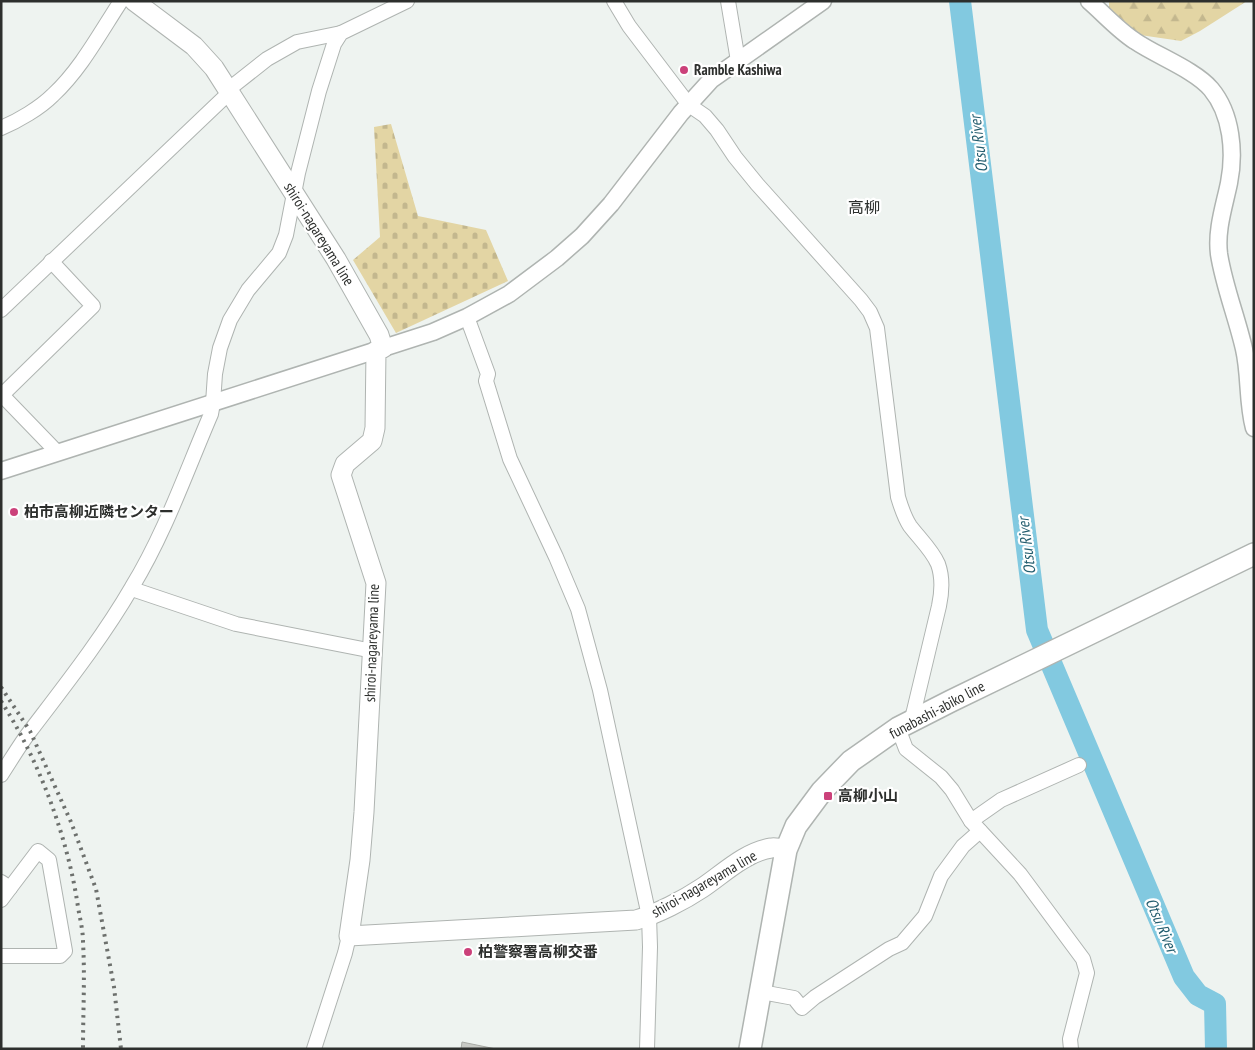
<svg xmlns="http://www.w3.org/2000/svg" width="1255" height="1050" viewBox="0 0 1255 1050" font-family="'PT Sans Narrow','Noto Sans JP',sans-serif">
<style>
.forest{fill:url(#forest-firs)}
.cemetery{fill:url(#cemetery-stones)}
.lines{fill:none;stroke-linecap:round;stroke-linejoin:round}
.river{stroke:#82c9e0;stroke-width:22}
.building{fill:#c8cac5;stroke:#a8aaa5}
.minor-casing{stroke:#afb4b1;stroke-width:16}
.tertiary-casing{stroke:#afb4b1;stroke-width:19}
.secondary-casing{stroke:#afb4b1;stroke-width:21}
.primary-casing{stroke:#afb4b1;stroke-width:24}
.minor{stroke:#fff;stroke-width:14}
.tertiary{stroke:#fff;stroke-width:16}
.secondary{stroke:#fff;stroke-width:19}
.primary{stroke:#fff;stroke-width:21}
.rail{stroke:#6d706d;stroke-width:4;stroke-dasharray:2.5 5;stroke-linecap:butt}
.poi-dot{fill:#cb417a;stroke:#fff;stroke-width:2}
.labels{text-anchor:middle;stroke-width:4.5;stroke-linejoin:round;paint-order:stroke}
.poi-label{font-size:15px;font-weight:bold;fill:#2d2f2d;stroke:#fff;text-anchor:start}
.street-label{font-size:15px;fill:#2d2f2d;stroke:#fff}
.water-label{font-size:16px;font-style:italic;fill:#245e6f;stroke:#fff}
.neighbourhood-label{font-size:16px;fill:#2c302e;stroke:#fff}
</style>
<defs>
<pattern id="forest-firs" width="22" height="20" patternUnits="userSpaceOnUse" patternTransform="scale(1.25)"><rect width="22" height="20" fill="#e3d5a4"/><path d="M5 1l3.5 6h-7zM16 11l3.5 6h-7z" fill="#c3b78e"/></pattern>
<pattern id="cemetery-stones" width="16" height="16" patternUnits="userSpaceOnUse" patternTransform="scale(1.25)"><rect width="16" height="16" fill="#e3d5a4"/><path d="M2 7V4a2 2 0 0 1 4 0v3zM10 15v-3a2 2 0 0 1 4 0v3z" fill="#c3b78e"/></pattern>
</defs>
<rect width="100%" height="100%" fill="#eef3f0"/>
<path class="forest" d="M 1109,1 L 1247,1 L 1200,31 L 1181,41 L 1140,35 L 1109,8 Z"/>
<path class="cemetery" d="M 391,124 L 418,216 L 486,230 L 508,281 L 396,333 L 353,260 L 380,237 L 374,127 Z"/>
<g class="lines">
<path class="river" d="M 960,1 L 1037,630 L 1184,977 L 1198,995 L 1215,1004 L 1216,1049"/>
</g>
<path class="building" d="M 462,1042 L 496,1049 L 461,1049 Z"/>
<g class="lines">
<g class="minor-casing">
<g id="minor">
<path d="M 614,1 L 629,26 L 689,105 L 705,116 L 717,130 L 735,157 L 757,184 L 861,300 L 870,312 L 877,328 L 898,497 C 901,507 904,517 910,526 C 919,538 932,550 938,564 C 943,578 942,592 939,606 L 912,719"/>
<path d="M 728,1 L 738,61"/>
<path d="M 229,89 L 267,59 L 297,42 L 341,33"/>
<path d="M 1,128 C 18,121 40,108 53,95 C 81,69 100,33 121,1"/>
<path d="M 1,310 L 231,91"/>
<path d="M 467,317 L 488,374 L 486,381 L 510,459 L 556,557 L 578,609 L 600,690 L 649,916 L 650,947 L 647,1049"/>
<path d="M 1,394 L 58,453"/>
<path d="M 2,395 L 93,306 L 51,261"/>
<path d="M 132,589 L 236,624 L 373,651"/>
<path d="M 898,728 L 906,749 L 941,777 L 952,790 L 971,821 L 1020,874 L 1083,959 L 1087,973 L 1070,1039 L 1071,1049"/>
<path d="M 1,775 C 11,760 20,744 31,730 C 66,684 103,637 132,587 C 165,533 186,472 211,414 L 213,403 L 215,374 L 220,348 L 230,320 L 248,290 L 279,253 L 286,235 L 298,173 L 319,91 L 334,44 L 341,33 L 407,1"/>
<path d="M 971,821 L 1001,800 L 1079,765"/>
<path d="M 1,882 L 10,888 L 1,900"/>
<path d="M 1,956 L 60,956 L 65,951 L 49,860 L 38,851 L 10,888"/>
<path d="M 761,992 L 794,998 L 802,1008 L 815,997 L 889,949 L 902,943 L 925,916 L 941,876 L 963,846 L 980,831"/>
<path d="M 314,1049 L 345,953 L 349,936"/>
</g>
</g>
<g class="tertiary-casing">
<g id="tertiary">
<path d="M 1089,1 C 1104,14 1118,30 1135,41 C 1157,56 1195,70 1211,89 C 1232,114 1235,153 1229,183 C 1224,207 1216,230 1219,254 C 1224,286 1237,318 1244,349 C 1250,375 1247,402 1254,428"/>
<path d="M 1,471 L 433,332 L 467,317 L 509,294 L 557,258 L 582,236 L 611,204 L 681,113 L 711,80 L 823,1"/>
</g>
</g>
<g class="secondary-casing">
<path id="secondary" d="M 134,1 L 194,46 L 214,68 L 336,259 L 379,335 L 383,348 L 376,351 L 375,428 L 372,441 L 345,464 L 341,475 L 376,583 L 364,812 L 360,860 L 349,936 L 636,920 C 657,914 684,900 702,888 C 723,874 745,852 771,848 C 776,847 782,849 786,850"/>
</g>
<g class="primary-casing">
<path id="primary" d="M 750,1049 L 786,850 L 796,826 L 822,791 L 851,761 L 898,728 L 951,701 L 1254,554"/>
</g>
<use href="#minor" class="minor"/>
<use href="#tertiary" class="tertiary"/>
<use href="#secondary" class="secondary"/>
<use href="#primary" class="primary"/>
<g class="rail">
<path d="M 1,687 L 30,731 L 71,822 L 96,889 L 114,987 L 121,1049"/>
<path d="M 1,701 C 39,760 68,838 78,907 C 80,919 83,930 83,942 C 85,977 83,1013 83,1049"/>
</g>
</g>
<g class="poi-dot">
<circle cx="684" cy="70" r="5"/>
<circle cx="14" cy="512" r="5"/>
<rect x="823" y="791" width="10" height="10" rx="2.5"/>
<circle cx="468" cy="952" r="5"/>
</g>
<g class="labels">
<g class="poi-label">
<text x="694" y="75">Ramble Kashiwa</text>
<text x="24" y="517">柏市高柳近隣センター</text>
<text x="838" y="801">高柳小山</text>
<text x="478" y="957">柏警察署高柳交番</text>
</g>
<g class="street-label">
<text transform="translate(319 234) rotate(58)" y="5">shiroi-nagareyama line</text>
<text transform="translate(372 643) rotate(-88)" y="5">shiroi-nagareyama line</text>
<text transform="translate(937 710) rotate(-28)" y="5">funabashi-abiko line</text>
<text transform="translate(704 884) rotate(-30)" y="5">shiroi-nagareyama line</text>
</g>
<g class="water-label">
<text transform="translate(978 144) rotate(-97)" y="6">Otsu River</text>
<text transform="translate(1026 546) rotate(-97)" y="6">Otsu River</text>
<text transform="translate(1162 925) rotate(67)" y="6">Otsu River</text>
</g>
<g class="neighbourhood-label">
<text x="864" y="213">高柳</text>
</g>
</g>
<rect width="1255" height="1050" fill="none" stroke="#2d2f2d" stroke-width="5"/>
</svg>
